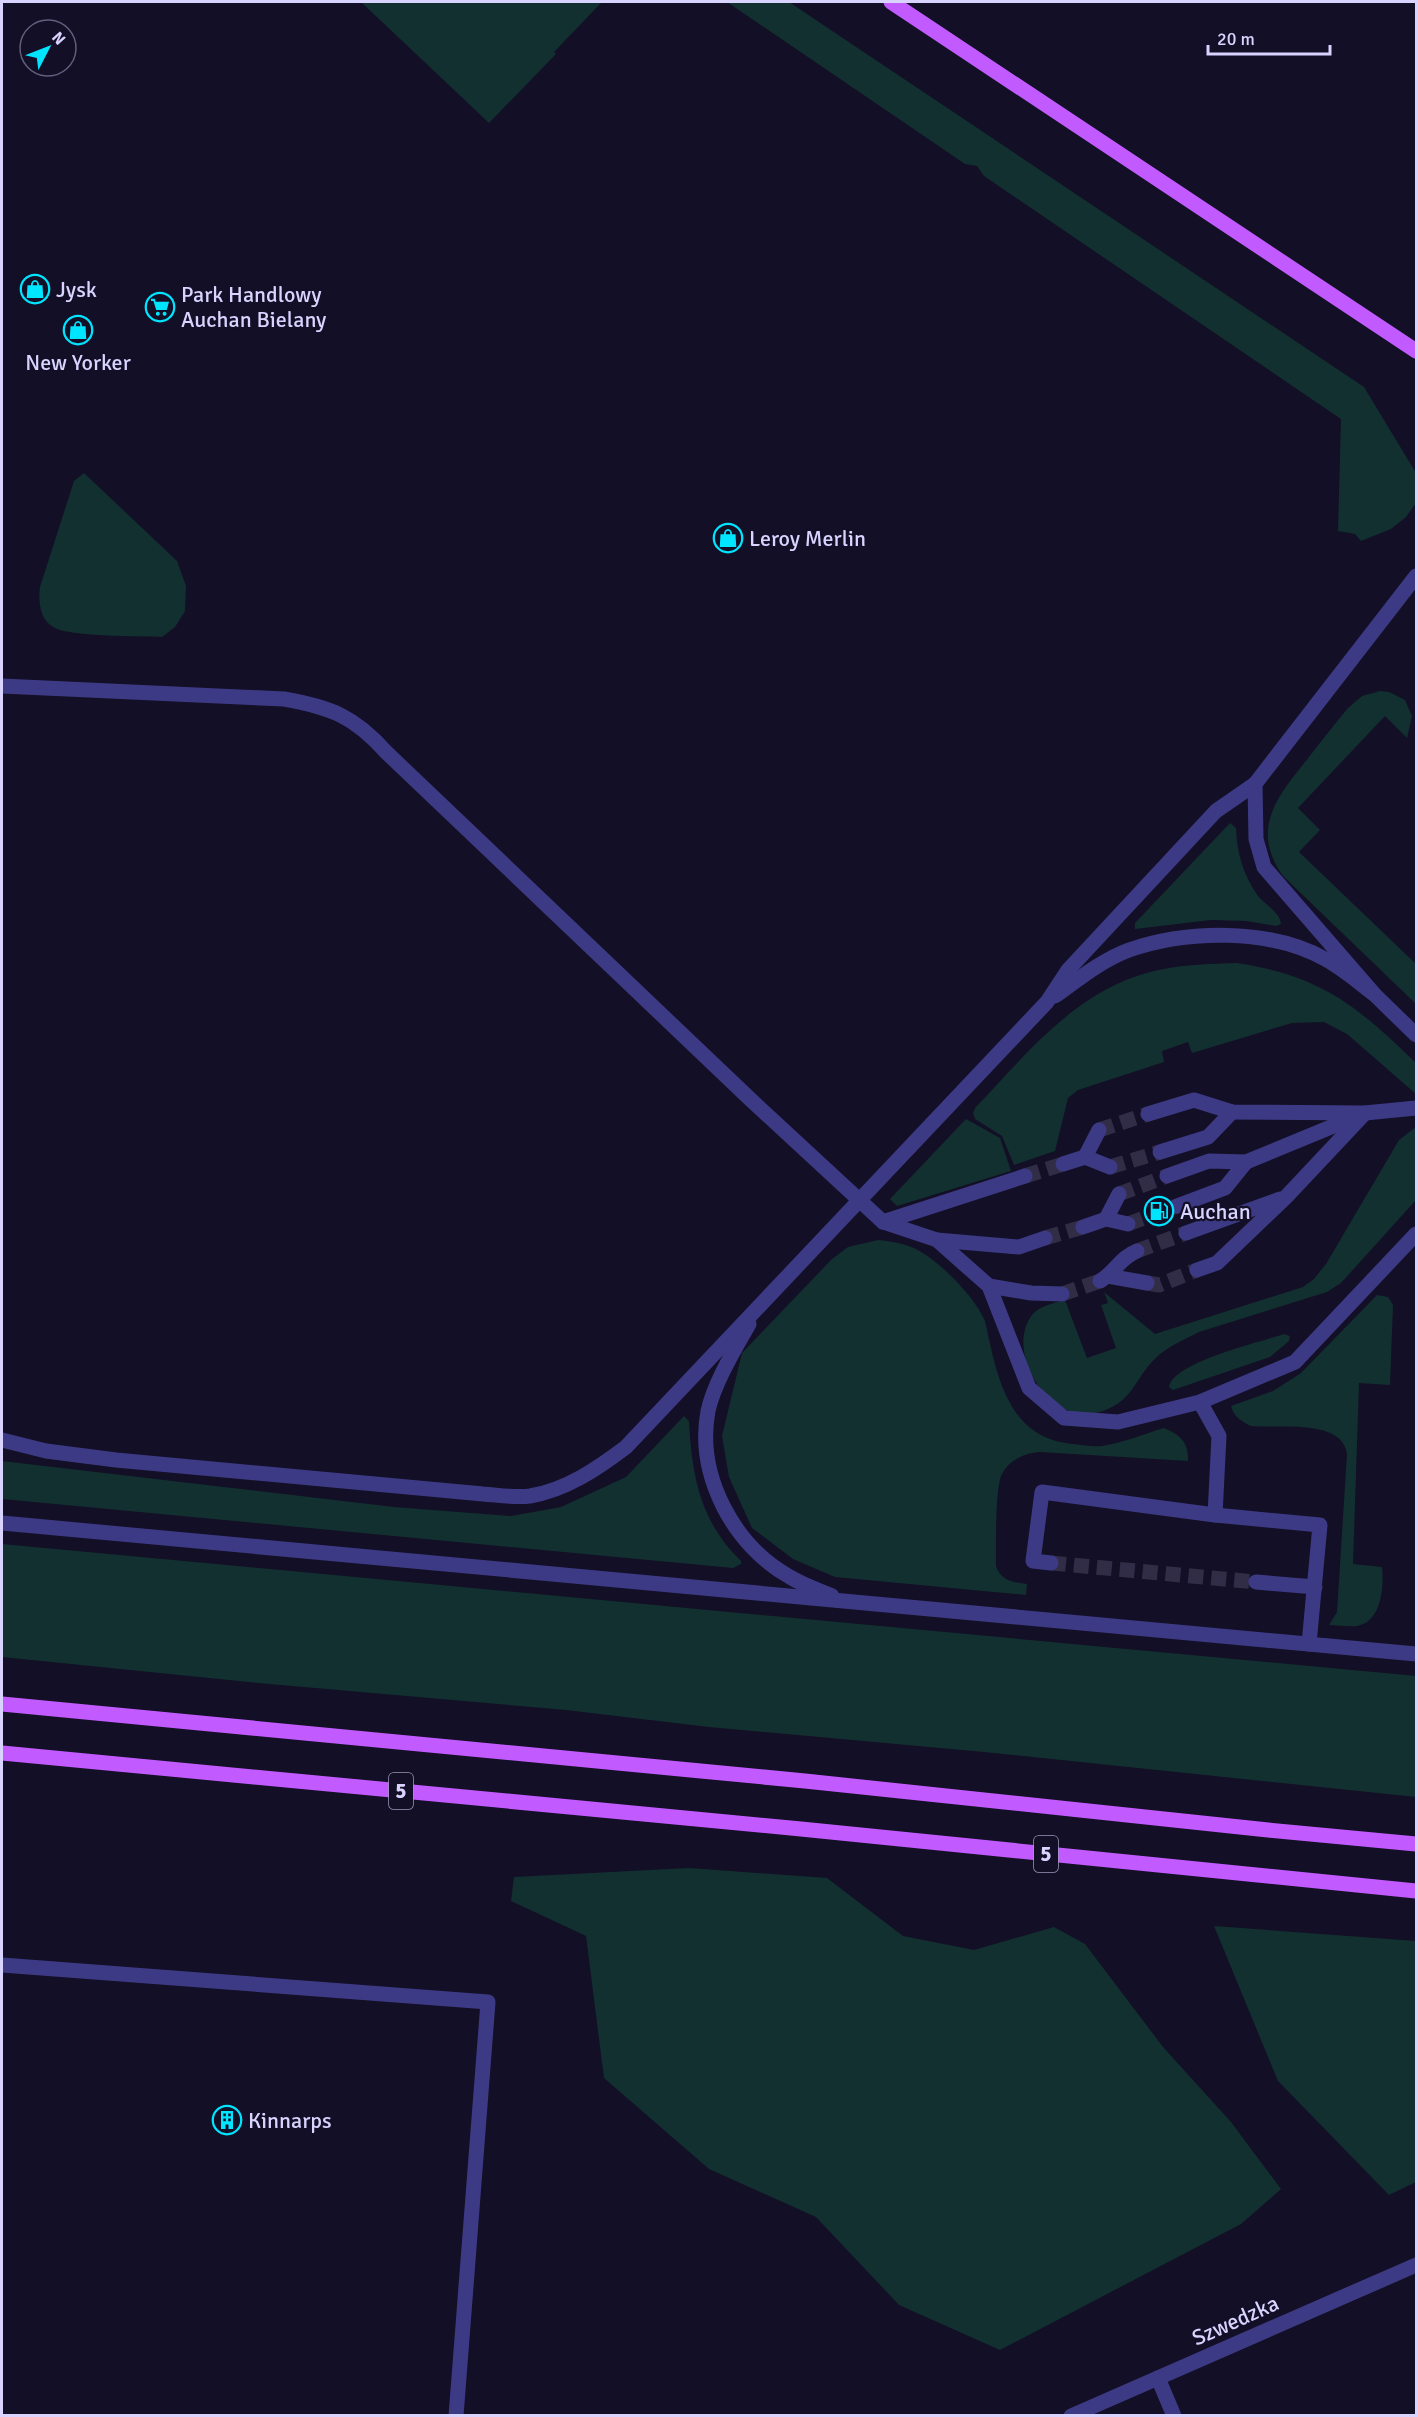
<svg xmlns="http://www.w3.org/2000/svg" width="1418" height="2417" viewBox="0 0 1418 2417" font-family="Signika,sans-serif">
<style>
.green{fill:#12302f}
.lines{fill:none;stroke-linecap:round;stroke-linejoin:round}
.minor-tunnel{stroke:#312d47;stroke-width:15;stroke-dasharray:15 8;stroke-linecap:butt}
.minor{stroke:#3d3a85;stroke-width:15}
.major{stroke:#c25bff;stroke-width:15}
.labels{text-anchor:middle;stroke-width:4.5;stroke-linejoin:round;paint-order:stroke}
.shield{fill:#130f26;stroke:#9e99be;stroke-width:1.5}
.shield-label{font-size:21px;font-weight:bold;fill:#d9d4ff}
.poi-label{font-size:22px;fill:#d9d4ff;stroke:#130f26;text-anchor:start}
.street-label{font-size:22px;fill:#d9d4ff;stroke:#130f26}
</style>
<rect width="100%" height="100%" fill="#130f26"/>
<g class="green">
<path d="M 361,2 L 602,2 L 554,52 L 556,54 L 489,123 Z"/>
<path d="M 727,2 L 789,2 L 1364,387 L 1416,473 L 1416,503 L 1406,517 L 1391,529 L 1361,541 L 1355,534 L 1338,531 L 1341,419 L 984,176 L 977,166 L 965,164 Z"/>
<path d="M 84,473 L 177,561 L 186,586 L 185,611 L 175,627 L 162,637 C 140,636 72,637 55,628 C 40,621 38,602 40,587 L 74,481 Z"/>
<path d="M 1380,691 L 1389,692 L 1405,700 L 1412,716 L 1407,738 L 1385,716 L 1298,808 L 1320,830 L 1299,852 L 1416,964 L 1416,1004 L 1283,876 C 1251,831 1275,799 1305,762 C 1319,744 1333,726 1348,708 L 1362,696 Z"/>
<path d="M 1230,823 L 1236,828 C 1237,853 1243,875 1258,896 C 1265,905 1280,912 1281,924 L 1276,926 L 1246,921 L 1211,920 L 1135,929 L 1135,923 Z"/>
<path d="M 1237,963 C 1322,976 1357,1006 1416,1063 L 1416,1094 L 1347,1034 L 1324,1022 L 1292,1023 L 1192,1053 L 1188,1042 L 1162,1051 L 1164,1062 L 1078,1090 L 1068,1098 L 1055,1151 L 1014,1165 L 1002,1136 L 975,1119 L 973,1113 L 975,1108 C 1028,1052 1080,986 1159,970 C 1185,964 1211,964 1237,963 Z"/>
<path d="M 966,1119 L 1000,1138 L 1011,1171 L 897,1206 L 890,1199 Z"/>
<path d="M 1416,1127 L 1416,1200 L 1341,1283 L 1327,1292 L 1199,1332 C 1185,1339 1170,1346 1159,1355 C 1133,1377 1136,1403 1096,1413 C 1049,1424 1004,1352 1032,1315 C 1039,1306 1054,1303 1065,1300 L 1087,1358 L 1116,1348 L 1101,1305 L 1108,1303 L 1104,1292 L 1155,1334 L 1303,1287 L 1314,1279 L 1326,1264 L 1399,1140 Z"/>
<path d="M 878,1240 C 890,1241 902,1243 914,1248 C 938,1259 975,1297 985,1321 C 997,1375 1007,1439 1074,1444 C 1083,1445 1093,1447 1102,1446 C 1122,1443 1144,1434 1164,1428 C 1180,1435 1189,1442 1188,1461 L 1040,1452 C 1025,1453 1010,1459 1002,1474 C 995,1486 996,1549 996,1566 C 1001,1581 1013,1582 1027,1584 L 1026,1595 L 835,1577 L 793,1559 L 752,1528 L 729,1477 L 722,1436 L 742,1353 L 832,1259 L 848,1247 Z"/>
<path d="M 1377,1295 L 1388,1297 L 1393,1305 L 1390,1385 L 1359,1383 L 1353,1564 L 1382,1567 C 1384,1586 1382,1622 1357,1626 C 1348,1627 1338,1625 1329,1625 L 1337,1612 L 1347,1454 C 1342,1418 1278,1429 1251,1426 C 1242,1422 1233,1416 1231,1406 L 1273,1391 L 1301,1373 Z"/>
<path d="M 1284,1334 L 1290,1336 L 1289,1341 L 1270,1357 L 1173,1390 L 1169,1387 C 1173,1362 1260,1342 1284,1334 Z"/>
<path d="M 684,1416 L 689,1421 C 692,1476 700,1521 741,1561 L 741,1564 L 733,1568 L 2,1499 L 2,1461 L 394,1507 L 511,1516 L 561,1507 L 626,1477 Z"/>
<path d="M 2,1544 L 1416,1676 L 1416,1797 L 984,1752 L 709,1727 L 566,1710 L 258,1683 L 2,1657 Z"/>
<path d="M 689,1868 L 827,1878 L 903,1936 L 974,1950 L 1054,1927 L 1085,1944 L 1163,2047 L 1231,2122 L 1281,2189 L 1241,2224 L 1000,2350 L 899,2305 L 816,2217 L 709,2169 L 604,2078 L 586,1936 L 511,1901 L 514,1877 Z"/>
<path d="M 1214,1926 L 1416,1941 L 1416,2182 L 1389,2195 L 1278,2081 Z"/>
</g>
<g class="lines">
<g class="minor-tunnel">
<path d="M 1099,1130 L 1148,1114"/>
<path d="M 1110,1167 L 1160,1152"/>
<path d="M 1025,1176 L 1063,1164"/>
<path d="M 1119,1194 L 1167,1176"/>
<path d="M 1128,1224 L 1177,1206"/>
<path d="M 1045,1238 L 1083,1227"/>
<path d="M 1137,1251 L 1186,1233"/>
<path d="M 1147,1283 L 1159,1285 L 1197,1270"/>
<path d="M 1062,1294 L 1100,1281"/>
<path d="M 1051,1563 L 1256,1582"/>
</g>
<g class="minor">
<path d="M 2,686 L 284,699 C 330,707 354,716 386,752 L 750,1099 L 883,1222 L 937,1240 L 989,1286 L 1029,1388 L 1064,1418 L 1118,1422 L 1200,1402 L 1295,1362 L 1416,1234"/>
<path d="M 1255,784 L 1256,839 L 1264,867 L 1374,994 L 1416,1035"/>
<path d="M 1055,996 C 1079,979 1102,960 1129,950 C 1187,930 1269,928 1325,959 C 1342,968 1358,982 1374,994"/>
<path d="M 1148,1114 L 1194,1100 L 1232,1112 L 1365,1113 L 1416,1108"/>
<path d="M 1160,1152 L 1208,1137 L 1232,1112"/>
<path d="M 1085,1157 L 1099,1130"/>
<path d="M 1063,1164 L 1085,1157 L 1110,1167"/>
<path d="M 1167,1176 L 1209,1161 L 1246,1162 L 1360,1115"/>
<path d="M 1177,1206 L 1225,1188 L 1246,1162"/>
<path d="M 1106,1219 L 1119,1194"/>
<path d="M 883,1222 L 1025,1176"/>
<path d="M 1083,1227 L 1106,1219 L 1128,1224"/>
<path d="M 1186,1233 L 1280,1199"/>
<path d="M 937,1240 L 1019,1247 L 1045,1238"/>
<path d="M 1197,1270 L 1217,1263 L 1286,1197 L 1365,1113"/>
<path d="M 1108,1276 L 1147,1283"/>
<path d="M 1100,1281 C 1115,1272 1121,1257 1137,1251"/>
<path d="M 989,1286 L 1031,1293 L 1062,1294"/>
<path d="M 749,1324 C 735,1349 714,1383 708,1411 C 696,1476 734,1546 790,1577 C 803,1585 818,1590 832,1596"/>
<path d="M 1200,1402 L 1219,1436 L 1215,1515"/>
<path d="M 2,1440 L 46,1451 L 116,1460 L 483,1494 C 498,1495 515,1498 530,1496 C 566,1490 597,1469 626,1447 L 1047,1002 L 1068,970 L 1216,811 L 1255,784 L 1416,576"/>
<path d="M 2,1523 L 1416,1654"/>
<path d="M 1051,1563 L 1033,1561 L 1042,1492 L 1215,1515 L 1320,1525 L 1309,1644"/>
<path d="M 1256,1582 L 1315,1587"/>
<path d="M 2,1965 L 488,2002 L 456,2416"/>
<path d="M 1158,2378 L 1174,2416"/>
<path d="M 1071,2416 L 1416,2265"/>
</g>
<g class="major">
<path d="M 891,2 L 1416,351"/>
<path d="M 2,1704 L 805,1781 L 1268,1830 L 1416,1844"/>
<path d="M 2,1753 L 801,1829 L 1416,1891"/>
</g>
</g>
<defs>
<g id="shop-ring" transform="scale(1.5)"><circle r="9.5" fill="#130f26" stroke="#00e5ff" stroke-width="1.5"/><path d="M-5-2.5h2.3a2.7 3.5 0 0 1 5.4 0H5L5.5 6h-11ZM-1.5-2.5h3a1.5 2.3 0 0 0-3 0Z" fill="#00e5ff"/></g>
<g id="supermarket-ring" transform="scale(1.5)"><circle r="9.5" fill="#130f26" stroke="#00e5ff" stroke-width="1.5"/><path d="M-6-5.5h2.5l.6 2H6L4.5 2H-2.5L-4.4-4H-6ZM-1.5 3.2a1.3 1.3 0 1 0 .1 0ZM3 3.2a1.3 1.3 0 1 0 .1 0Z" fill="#00e5ff"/></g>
<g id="fuel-ring" transform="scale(1.5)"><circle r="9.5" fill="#130f26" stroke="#00e5ff" stroke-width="1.5"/><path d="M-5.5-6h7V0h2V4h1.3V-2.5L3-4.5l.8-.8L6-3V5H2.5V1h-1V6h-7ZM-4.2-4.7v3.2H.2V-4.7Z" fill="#00e5ff"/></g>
<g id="building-ring" transform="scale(1.5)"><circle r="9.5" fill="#130f26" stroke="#00e5ff" stroke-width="1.5"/><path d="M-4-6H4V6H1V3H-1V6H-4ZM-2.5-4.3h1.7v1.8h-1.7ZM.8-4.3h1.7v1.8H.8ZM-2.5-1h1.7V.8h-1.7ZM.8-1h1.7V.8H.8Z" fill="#00e5ff"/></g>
</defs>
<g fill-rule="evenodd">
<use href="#shop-ring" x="35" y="289"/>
<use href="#supermarket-ring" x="160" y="307"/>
<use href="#shop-ring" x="78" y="330"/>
<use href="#shop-ring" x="728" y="538"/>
<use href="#fuel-ring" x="1159" y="1211"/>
<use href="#building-ring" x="227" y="2120"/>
</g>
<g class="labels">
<g class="shield">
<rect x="389" y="1773" width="24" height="36" rx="4.5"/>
<rect x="1034" y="1836" width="24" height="36" rx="4.5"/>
</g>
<g class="shield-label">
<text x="401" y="1798">5</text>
<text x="1046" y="1861">5</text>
</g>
<g class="poi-label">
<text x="56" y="297">Jysk</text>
<text x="181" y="302">Park Handlowy<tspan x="181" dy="25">Auchan Bielany</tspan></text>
<text x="78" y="370" text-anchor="middle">New Yorker</text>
<text x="749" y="546">Leroy Merlin</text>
<text x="1180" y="1219">Auchan</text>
<text x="248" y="2128">Kinnarps</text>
</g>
<g class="street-label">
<text transform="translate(1235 2320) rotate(-24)" y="8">Szwedzka</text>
</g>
</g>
<rect width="1418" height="2417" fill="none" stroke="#d9d4ff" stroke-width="6"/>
<g transform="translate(48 48) rotate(48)"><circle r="28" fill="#130f26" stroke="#625e7d" stroke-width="1.5"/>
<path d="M0-4.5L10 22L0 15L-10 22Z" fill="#00e5ff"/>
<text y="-9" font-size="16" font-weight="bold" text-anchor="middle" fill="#d9d4ff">N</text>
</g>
<path d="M1208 45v9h122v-9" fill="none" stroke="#d9d4ff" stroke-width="3"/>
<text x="1217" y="45" font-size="18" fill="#d9d4ff" stroke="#130f26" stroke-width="4.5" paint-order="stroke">20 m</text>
</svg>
